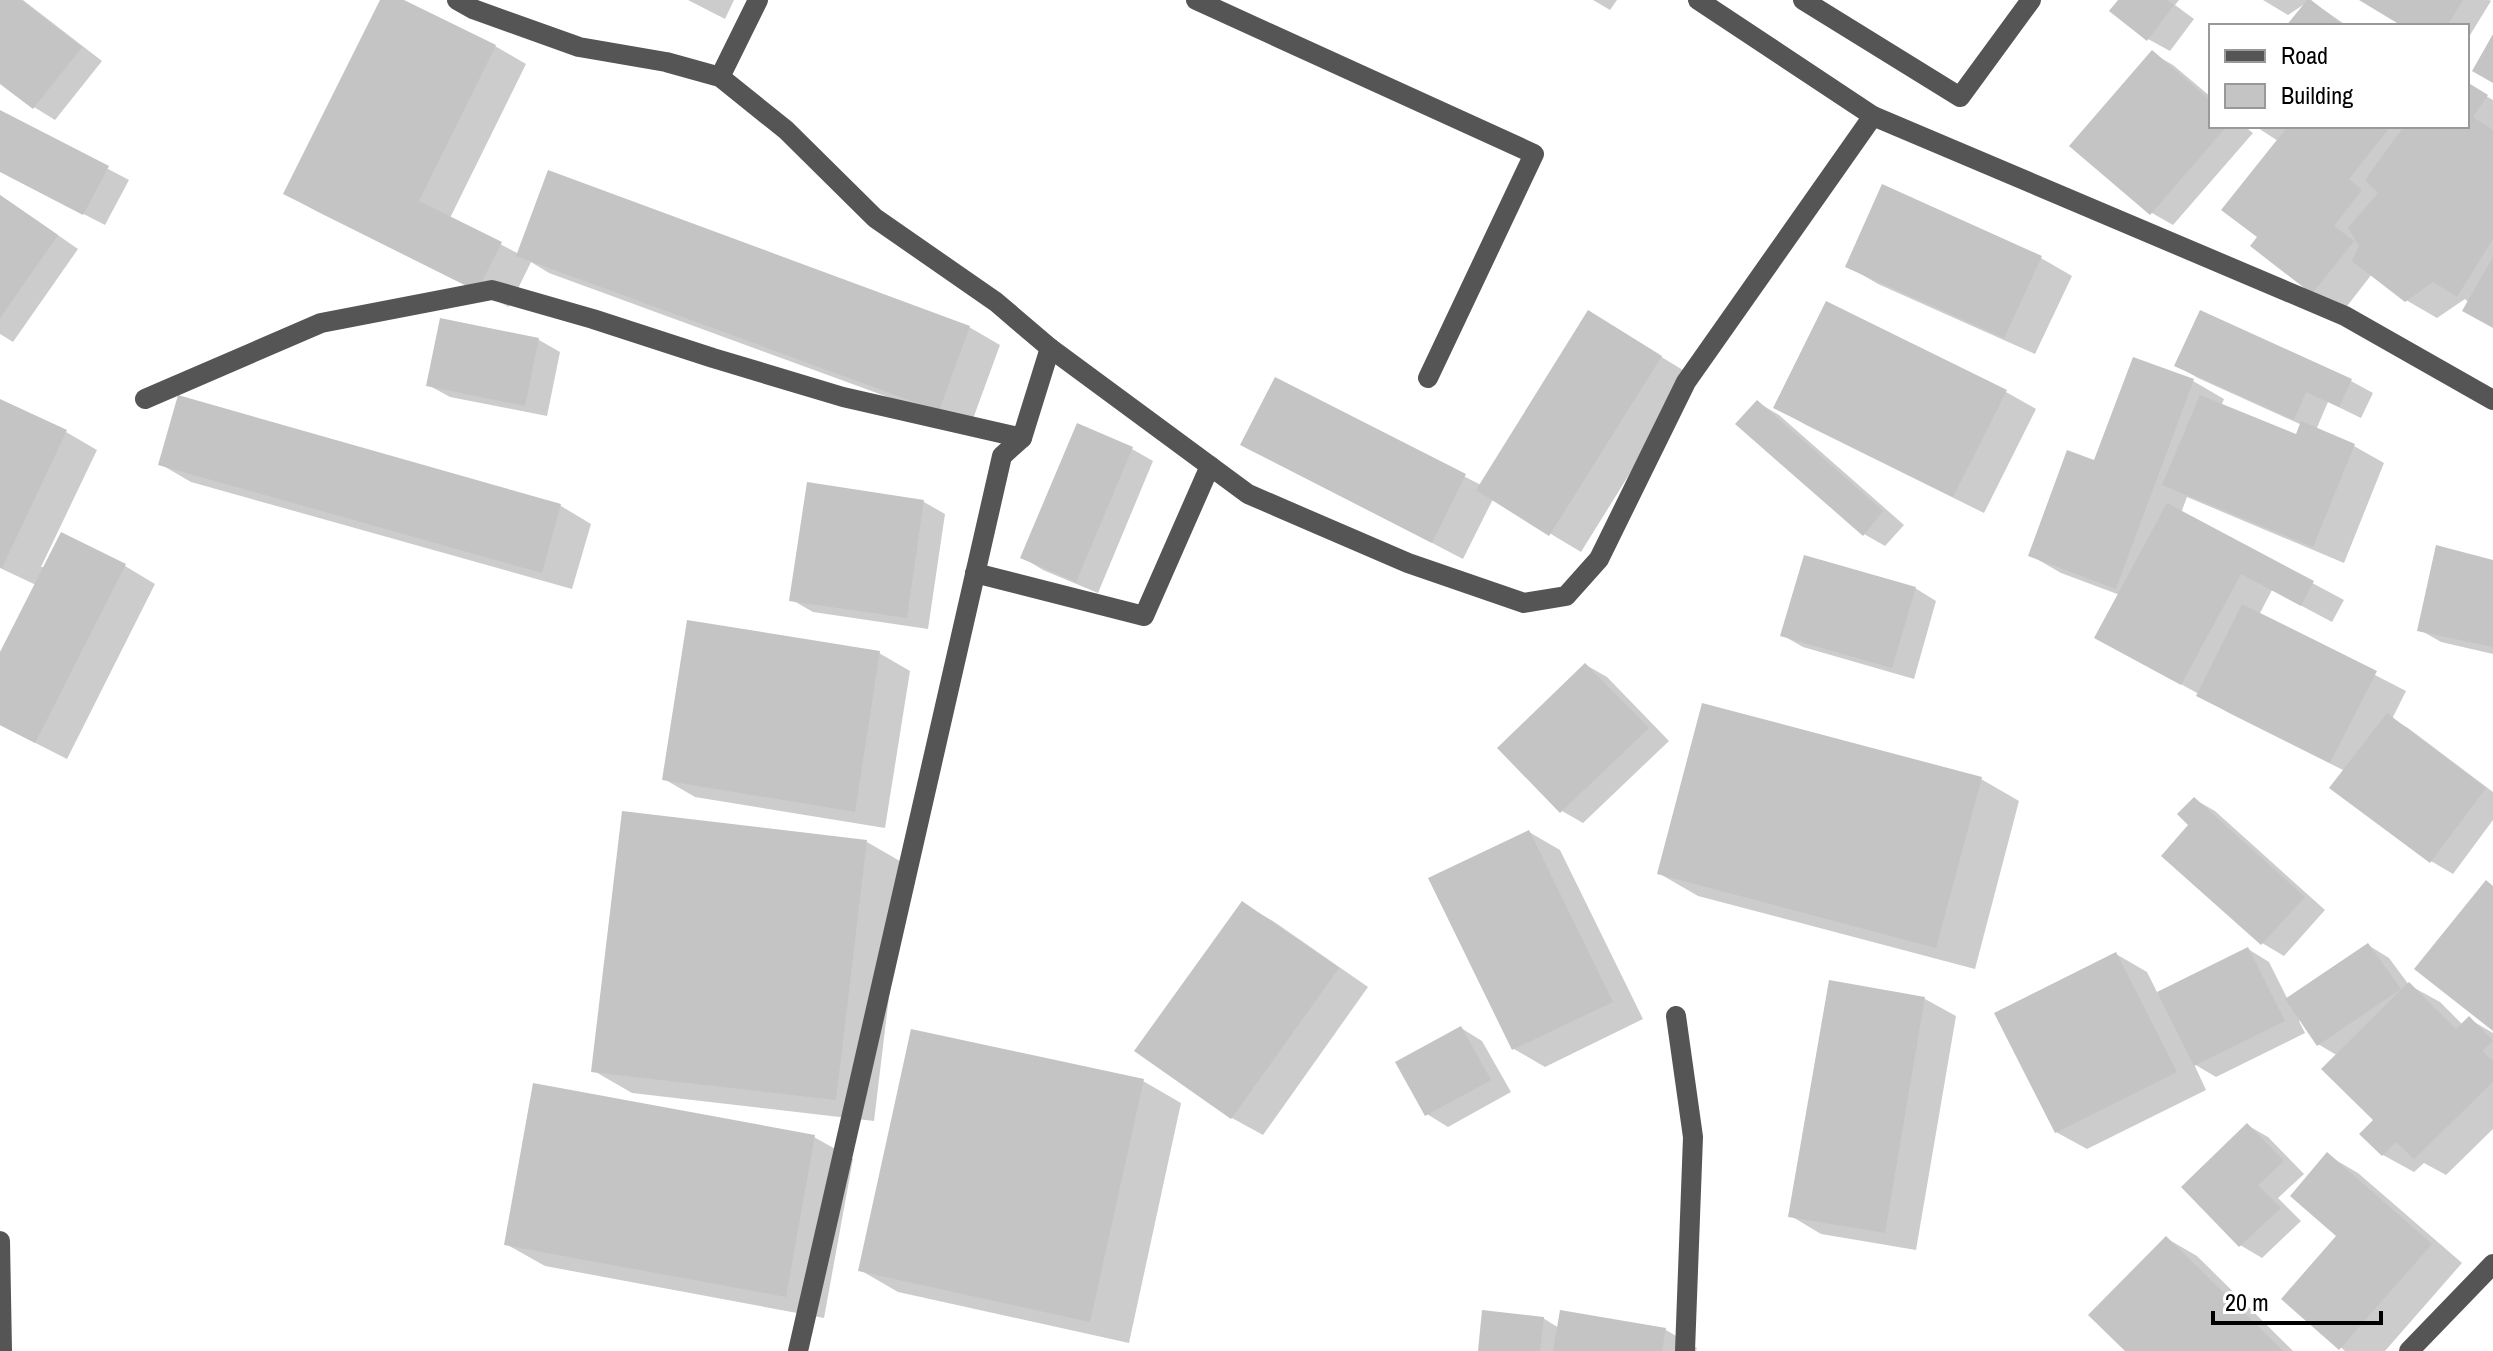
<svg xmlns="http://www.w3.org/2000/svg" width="2493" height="1351" viewBox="0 0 2493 1351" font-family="'Archivo Narrow',sans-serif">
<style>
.shadow{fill:#0003}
.building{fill:#c4c4c4}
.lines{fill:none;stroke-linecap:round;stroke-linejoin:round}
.minor{stroke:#555;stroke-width:20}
</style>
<rect width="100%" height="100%" fill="#fff"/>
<g class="shadow">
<path d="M 0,0 L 23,0 L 102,61 L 55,120 L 34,107 L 0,81 Z"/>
<path d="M 382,0 L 399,0 L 495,46 L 526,64 L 450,218 L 519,254 L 969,327 L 1000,345 L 970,427 L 549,273 L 531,262 L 509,307 L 316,211 L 286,194 Z"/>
<path d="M 688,0 L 734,0 L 725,19 Z"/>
<path d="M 1593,0 L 1617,0 L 1610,10 Z"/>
<path d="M 2121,0 L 2179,0 L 2175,5 L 2194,19 L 2170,51 L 2148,39 Z"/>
<path d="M 2263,0 L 2310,0 L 2347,26 L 2288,26 L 2306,3 L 2288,15 Z"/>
<path d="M 2363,0 L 2489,0 L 2491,1 L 2467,40 L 2467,26 L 2406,26 Z"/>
<path d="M 2152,53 L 2173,65 L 2211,97 L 2211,126 L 2244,126 L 2253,133 L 2173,225 L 2152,213 Z"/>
<path d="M 2467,85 L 2493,100 L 2493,326 L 2465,299 L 2437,318 L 2406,300 L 2372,274 L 2344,310 L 2313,292 L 2260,237 L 2278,141 L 2255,126 L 2467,126 Z"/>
<path d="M 0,112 L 129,180 L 105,225 L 0,171 Z"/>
<path d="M 0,195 L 78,249 L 13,342 L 0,334 Z"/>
<path d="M 2041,258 L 2072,276 L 2035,354 L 1878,284 L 1847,266 Z"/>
<path d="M 2201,313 L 2351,381 L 2373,393 L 2361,418 L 2328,402 L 2316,430 L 2354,446 L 2384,463 L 2344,563 L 2187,497 L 2181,513 L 2344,600 L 2332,622 L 2272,590 L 2259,615 L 2406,691 L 2392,719 L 2408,728 L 2493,792 L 2493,820 L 2453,874 L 2431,861 L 2332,787 L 2345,771 L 2229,713 L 2198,695 L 2199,694 L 2127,655 L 2120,595 L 2061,573 L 2030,555 L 2095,462 L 2134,359 L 2193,381 L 2224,399 L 2221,406 L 2297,436 L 2302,425 L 2198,378 L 2177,366 Z"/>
<path d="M 442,320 L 539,340 L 560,352 L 547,416 L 450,397 L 428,385 Z"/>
<path d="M 1619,331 L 1691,375 L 1581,552 L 1493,499 L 1463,559 L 1243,445 L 1276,380 L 1481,485 Z"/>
<path d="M 2006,392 L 2036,409 L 1984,513 L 1806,425 L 1775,407 Z"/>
<path d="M 179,397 L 561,506 L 591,524 L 572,589 L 191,482 L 160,464 Z"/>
<path d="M 0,401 L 66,432 L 97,450 L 41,567 L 125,566 L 155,584 L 67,759 L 0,725 L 0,657 L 36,585 L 0,568 Z"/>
<path d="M 1757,402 L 1779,415 L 1904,525 L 1885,546 L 1864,534 Z"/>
<path d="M 1132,449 L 1153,461 L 1098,593 L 1043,570 L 1022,557 Z"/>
<path d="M 924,502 L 945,514 L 928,629 L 813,612 L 792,600 Z"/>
<path d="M 2493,562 L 2493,654 L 2441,642 L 2420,630 Z"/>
<path d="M 1915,588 L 1936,601 L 1914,679 L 1803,647 L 1782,635 Z"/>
<path d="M 879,653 L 910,671 L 885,828 L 695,797 L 664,779 Z"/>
<path d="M 1586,665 L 1607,677 L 1669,741 L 1583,823 L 1562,811 Z"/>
<path d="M 1981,779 L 2019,801 L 1975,969 L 1698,896 L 1660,874 Z"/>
<path d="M 2194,799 L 2215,811 L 2325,910 L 2284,956 L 2262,943 L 2191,825 Z"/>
<path d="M 1529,832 L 1560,850 L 1643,1019 L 1545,1067 L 1514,1049 Z"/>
<path d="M 867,842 L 905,864 L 874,1121 L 632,1093 L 594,1071 Z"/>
<path d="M 1242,903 L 1273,921 L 1368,987 L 1263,1135 L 1232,1118 L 1137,1050 Z"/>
<path d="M 2368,945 L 2389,958 L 2409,985 L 2440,1002 L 2463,1025 L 2469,1019 L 2493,1033 L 2493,1129 L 2446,1175 L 2424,1163 L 2414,1172 L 2383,1155 L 2376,1120 L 2338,1056 L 2318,1044 L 2301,1019 L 2299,1021 L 2305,1033 L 2216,1077 L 2194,1064 L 2206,1090 L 2087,1149 L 2056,1132 L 2116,954 L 2147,972 L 2158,994 L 2248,949 L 2269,962 L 2288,1000 Z"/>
<path d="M 1830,982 L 1925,999 L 1956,1016 L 1916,1250 L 1821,1234 L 1791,1216 Z"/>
<path d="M 1461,1028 L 1482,1041 L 1511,1092 L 1448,1127 L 1427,1114 Z"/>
<path d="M 1143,1081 L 1181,1103 L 1129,1343 L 898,1292 L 860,1270 Z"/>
<path d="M 2247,1125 L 2268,1137 L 2304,1174 L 2278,1198 L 2301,1221 L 2262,1258 L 2240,1245 Z"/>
<path d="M 814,1137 L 853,1159 L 824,1318 L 545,1266 L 506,1244 Z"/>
<path d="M 2327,1155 L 2358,1173 L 2462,1263 L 2385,1351 L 2345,1351 L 2284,1299 L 2339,1236 Z"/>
<path d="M 2166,1238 L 2197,1256 L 2293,1351 L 2128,1351 Z"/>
<path d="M 1561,1312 L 1666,1330 L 1697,1348 L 1696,1351 L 1480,1351 L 1543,1318 L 1559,1328 Z"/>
</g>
<g class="building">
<path d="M 0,0 L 21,0 L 82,47 L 33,109 L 0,84 Z"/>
<path d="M 380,0 L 404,0 L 496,45 L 419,201 L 502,242 L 477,291 L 283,194 Z"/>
<path d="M 2118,0 L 2167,0 L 2174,5 L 2147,41 L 2109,11 Z"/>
<path d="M 2307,0 L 2311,0 L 2344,26 L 2286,26 Z"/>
<path d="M 2359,0 L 2463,0 L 2447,26 L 2402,26 Z"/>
<path d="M 2493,34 L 2493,83 L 2472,71 Z"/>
<path d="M 2152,50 L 2211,101 L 2211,126 L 2227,126 L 2150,215 L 2069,146 Z"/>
<path d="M 2467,82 L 2488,95 L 2473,117 L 2493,130 L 2493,239 L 2457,297 L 2433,282 L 2405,302 L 2352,261 L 2359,246 L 2348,228 L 2378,193 L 2365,180 L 2404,126 L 2467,126 Z"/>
<path d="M 0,110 L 109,166 L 83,215 L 0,172 Z"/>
<path d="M 2288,126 L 2391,126 L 2349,179 L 2362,190 L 2334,226 L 2354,241 L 2312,294 L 2250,246 L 2257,237 L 2221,210 Z"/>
<path d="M 548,170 L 970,326 L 939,411 L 516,256 Z"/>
<path d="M 1882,184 L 2042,256 L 2004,338 L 1845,267 Z"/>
<path d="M 0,195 L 58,235 L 0,318 Z"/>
<path d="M 2493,257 L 2493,328 L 2462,311 Z"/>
<path d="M 1826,301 L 2007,390 L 1953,497 L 1773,408 Z"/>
<path d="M 1588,310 L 1662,356 L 1549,536 L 1476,490 Z"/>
<path d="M 2200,310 L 2352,379 L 2339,407 L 2306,392 L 2294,420 L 2174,366 Z"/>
<path d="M 440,318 L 539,338 L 525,406 L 426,386 Z"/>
<path d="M 2133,357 L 2194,379 L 2116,589 L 2028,556 L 2067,450 L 2094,460 Z"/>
<path d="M 1275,377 L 1466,474 L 1432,543 L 1240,445 Z"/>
<path d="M 178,395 L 561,504 L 542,573 L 158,465 Z"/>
<path d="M 2200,395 L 2296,434 L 2301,421 L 2355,444 L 2313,547 L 2162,485 Z"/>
<path d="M 0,399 L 67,430 L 2,568 L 0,567 Z"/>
<path d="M 1757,400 L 1883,511 L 1863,536 L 1735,424 Z"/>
<path d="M 1077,423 L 1133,447 L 1076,582 L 1020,558 Z"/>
<path d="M 807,482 L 924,500 L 907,618 L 789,601 Z"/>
<path d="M 2167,503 L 2314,581 L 2301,606 L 2241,574 L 2181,685 L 2094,638 Z"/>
<path d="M 61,532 L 126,564 L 35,743 L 0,725 L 0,652 Z"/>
<path d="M 2436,545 L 2493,560 L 2493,647 L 2417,631 Z"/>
<path d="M 1804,555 L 1916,587 L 1892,668 L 1780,636 Z"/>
<path d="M 2242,604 L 2377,671 L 2330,763 L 2196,696 Z"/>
<path d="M 687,620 L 880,651 L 855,812 L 662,780 Z"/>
<path d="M 1585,663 L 1649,728 L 1560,813 L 1497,748 Z"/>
<path d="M 1702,703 L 1982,777 L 1936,948 L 1657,874 Z"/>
<path d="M 2387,713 L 2486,788 L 2430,863 L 2329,788 Z"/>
<path d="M 2194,797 L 2305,897 L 2261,945 L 2161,856 L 2188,825 L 2177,814 Z"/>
<path d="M 622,811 L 867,840 L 836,1100 L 591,1072 Z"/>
<path d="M 1529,830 L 1613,1002 L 1512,1050 L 1428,878 Z"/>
<path d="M 2486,880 L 2493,886 L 2493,1031 L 2414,969 Z"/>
<path d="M 1242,901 L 1339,968 L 1231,1119 L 1134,1051 Z"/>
<path d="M 2368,943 L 2401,989 L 2317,1046 L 2285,999 Z"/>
<path d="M 2248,947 L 2285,1021 L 2194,1066 L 2157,992 Z"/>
<path d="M 2116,952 L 2177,1072 L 2055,1133 L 1994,1013 Z"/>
<path d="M 1829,980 L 1925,997 L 1885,1233 L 1788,1217 Z"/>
<path d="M 2409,982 L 2456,1029 L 2469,1016 L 2493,1041 L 2482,1051 L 2493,1061 L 2493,1082 L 2414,1159 L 2396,1142 L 2382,1156 L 2359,1134 L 2373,1120 L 2321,1069 Z"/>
<path d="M 1461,1026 L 1491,1080 L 1425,1116 L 1395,1062 Z"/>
<path d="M 911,1029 L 1144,1079 L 1090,1322 L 858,1271 Z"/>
<path d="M 533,1083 L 815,1135 L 786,1297 L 504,1245 Z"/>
<path d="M 2247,1123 L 2284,1161 L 2258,1185 L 2281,1208 L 2239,1247 L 2181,1187 Z"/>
<path d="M 2327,1152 L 2432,1244 L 2339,1350 L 2281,1299 L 2336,1236 L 2290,1196 Z"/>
<path d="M 2166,1236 L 2283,1351 L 2125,1351 L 2088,1315 Z"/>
<path d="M 1482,1310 L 1544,1317 L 1540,1351 L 1478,1351 Z"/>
<path d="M 1560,1310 L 1666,1328 L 1662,1351 L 1553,1351 Z"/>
</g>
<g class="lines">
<g class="minor">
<path d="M 457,0 L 473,9 L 579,47 L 666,62 L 720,77 L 786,130 L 875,218 L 996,302 L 1050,348 L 1248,494 L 1408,563 L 1524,603 L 1566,596 L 1599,559 L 1686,382 L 1873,116"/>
<path d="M 1196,0 L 1534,154 L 1428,378"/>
<path d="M 1698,0 L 1873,116 L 2345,316 L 2493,400"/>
<path d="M 1803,0 L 1960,97 L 2031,0"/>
<path d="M 720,77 L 758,0"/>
<path d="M 145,399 L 321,323 L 492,290 L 593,319 L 713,358 L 843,397 L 1022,438"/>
<path d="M 975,573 L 1144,616 L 1210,466"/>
<path d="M 1676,1016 L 1693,1137 L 1685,1351"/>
<path d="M 0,1241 L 2,1351"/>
<path d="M 798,1351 L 1002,456 L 1022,438 L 1050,348"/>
<path d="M 2409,1351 L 2493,1264"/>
</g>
</g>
<rect x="2209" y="24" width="260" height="104" fill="#ffffff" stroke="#999999" stroke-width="2"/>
<rect x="2225" y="50" width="40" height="12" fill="#555555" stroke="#999999" stroke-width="2"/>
<text x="2281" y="64" font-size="24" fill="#000000">Road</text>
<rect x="2225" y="84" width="40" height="24" fill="#c4c4c4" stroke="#999999" stroke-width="2"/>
<text x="2281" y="104" font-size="24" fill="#000000">Building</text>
<path d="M2213 1311v12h168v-12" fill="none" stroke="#000000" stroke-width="4"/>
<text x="2225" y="1311" font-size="24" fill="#000000" stroke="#ffffff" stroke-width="6" paint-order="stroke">20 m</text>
</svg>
